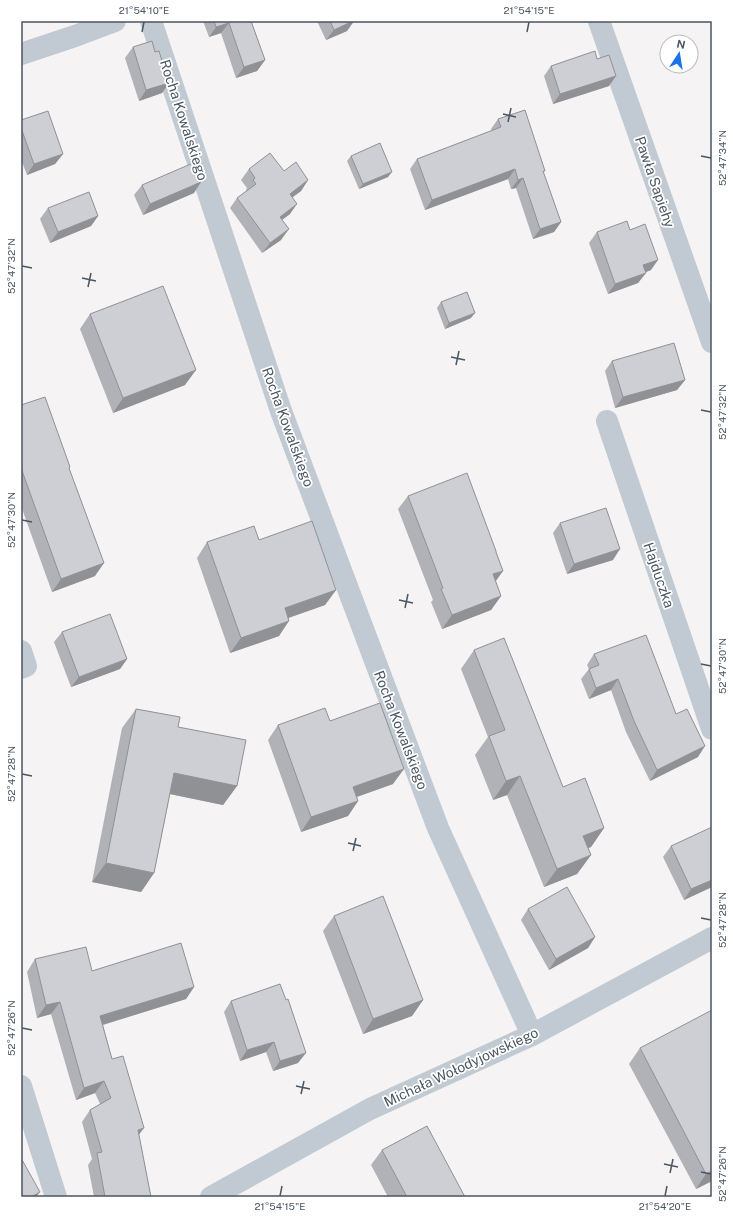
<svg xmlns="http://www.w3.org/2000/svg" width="733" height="1218" viewBox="0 0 733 1218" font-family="'Public Sans',sans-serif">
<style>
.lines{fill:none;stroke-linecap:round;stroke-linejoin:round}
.minor{stroke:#c1cad2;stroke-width:22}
.wall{fill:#b0b2b7}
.shaded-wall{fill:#909195}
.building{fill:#cdcfd5;stroke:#909195}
.ticks{fill:none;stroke:#4a5661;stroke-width:1.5}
.labels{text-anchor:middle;stroke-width:3.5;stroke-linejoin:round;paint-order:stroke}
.street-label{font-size:14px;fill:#4a5661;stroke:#fff}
.neatline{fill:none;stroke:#4a5661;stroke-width:1.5}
.ticks-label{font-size:10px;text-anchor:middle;fill:#4a5661}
</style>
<rect width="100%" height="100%" fill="#f5f3f3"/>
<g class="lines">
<g class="minor">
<path d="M 151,21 L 281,411 L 438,828 L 532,1035"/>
<path d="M 599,21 L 712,342"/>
<path d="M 21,54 L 75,36 L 115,21"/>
<path d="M 607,421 L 712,729"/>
<path d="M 21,651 L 26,666 L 21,668"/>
<path d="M 21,1086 L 56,1197"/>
<path d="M 211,1197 L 370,1109 L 532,1035 L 712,938"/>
</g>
</g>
<g class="wall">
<path d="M 203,21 L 251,21 L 265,60 L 257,71 L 236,78 L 221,33 L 209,37 Z"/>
<path d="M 317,21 L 354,21 L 347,31 L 326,40 Z"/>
<path d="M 133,47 L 155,52 L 169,83 L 162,93 L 139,101 L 125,58 Z"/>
<path d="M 597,59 L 609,86 L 553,104 L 544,76 L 551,66 Z"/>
<path d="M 498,119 L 543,173 L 561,222 L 554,232 L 533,239 L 516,188 L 511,189 L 508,179 L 425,210 L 410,169 L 417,159 L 492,131 L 491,129 Z"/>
<path d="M 21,120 L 63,154 L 55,164 L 27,175 L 21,159 Z"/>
<path d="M 351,156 L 388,177 L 359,189 L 347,161 Z"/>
<path d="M 249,169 L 284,171 L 308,180 L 301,191 L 293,197 L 290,214 L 282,220 L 281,240 L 262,253 L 230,208 L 237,198 L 246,191 L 246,190 L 247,188 L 241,180 Z"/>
<path d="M 142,185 L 194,193 L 143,215 L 134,195 Z"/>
<path d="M 48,208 L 98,216 L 91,226 L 50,243 L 40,219 Z"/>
<path d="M 630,230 L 651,270 L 646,272 L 638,283 L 608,294 L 589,243 L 597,232 Z"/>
<path d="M 441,302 L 471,318 L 445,329 L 437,308 Z"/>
<path d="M 90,314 L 185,385 L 113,413 L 80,329 Z"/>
<path d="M 612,361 L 685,380 L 677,390 L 615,408 L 605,371 Z"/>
<path d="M 21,405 L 69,468 L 95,576 L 52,592 L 21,506 Z"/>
<path d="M 408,496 L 496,552 L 495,581 L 501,596 L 491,610 L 442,629 L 431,602 L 433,600 L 398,509 Z"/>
<path d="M 560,523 L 613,560 L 567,574 L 553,533 Z"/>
<path d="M 259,540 L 336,590 L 325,605 L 288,618 L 279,636 L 230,653 L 197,558 L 207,542 Z"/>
<path d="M 62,632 L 127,659 L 120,669 L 71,687 L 54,642 Z"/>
<path d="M 474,650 L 563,787 L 604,828 L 591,847 L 588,848 L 591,855 L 577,874 L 544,887 L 507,795 L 493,800 L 475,755 L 488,737 L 461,669 Z"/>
<path d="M 594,654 L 676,714 L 698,757 L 650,781 L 626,732 L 611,690 L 589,699 L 581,679 L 589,669 L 587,665 Z"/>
<path d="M 136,709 L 178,727 L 237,786 L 223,805 L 170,794 L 154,873 L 141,892 L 92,882 L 122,728 Z"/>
<path d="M 330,721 L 393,784 L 357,797 L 358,801 L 348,816 L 301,832 L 268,740 L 278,725 Z"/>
<path d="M 671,846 L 712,887 L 684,900 L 663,857 Z"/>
<path d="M 528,909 L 595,937 L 588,948 L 549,970 L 521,920 Z"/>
<path d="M 334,916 L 423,1000 L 412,1016 L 363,1034 L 323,931 Z"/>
<path d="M 35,959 L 92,971 L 194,987 L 186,999 L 103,1025 L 112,1059 L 139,1135 L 151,1197 L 94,1197 L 88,1165 L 92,1159 L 82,1122 L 90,1110 L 100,1104 L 95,1093 L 76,1100 L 51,1014 L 37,1018 L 27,972 Z"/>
<path d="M 231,1001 L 298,1063 L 273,1071 L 266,1052 L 240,1061 L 224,1012 Z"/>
<path d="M 640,1048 L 712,1181 L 696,1189 L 629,1064 Z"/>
<path d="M 382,1150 L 465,1197 L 388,1197 L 371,1165 Z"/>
</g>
<g class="shaded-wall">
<path d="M 353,21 L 354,21 L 347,31 L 326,40 L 334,30 Z"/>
<path d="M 229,23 L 221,33 L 209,37 L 216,27 Z"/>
<path d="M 265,60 L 257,71 L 236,78 L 244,67 Z"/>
<path d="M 616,76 L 609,86 L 553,104 L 560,94 Z"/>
<path d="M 169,83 L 162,93 L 139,101 L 146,90 Z"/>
<path d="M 63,154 L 55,164 L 27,175 L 34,164 Z"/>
<path d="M 515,169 L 508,179 L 425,210 L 432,200 Z"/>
<path d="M 392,172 L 388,177 L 359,189 L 363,184 Z"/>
<path d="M 523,178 L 516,188 L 511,189 L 518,180 Z"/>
<path d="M 308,180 L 301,191 L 283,204 L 290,194 Z"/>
<path d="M 201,182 L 194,193 L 143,215 L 150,204 Z"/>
<path d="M 297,204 L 290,214 L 272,227 L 280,217 Z"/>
<path d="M 98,216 L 91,226 L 50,243 L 58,232 Z"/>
<path d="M 561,222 L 554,232 L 533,239 L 540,229 Z"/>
<path d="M 289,229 L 281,240 L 262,253 L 270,243 Z"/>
<path d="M 658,260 L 651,270 L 636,276 L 643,265 Z"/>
<path d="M 646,273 L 638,283 L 608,294 L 615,284 Z"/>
<path d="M 475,313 L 471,318 L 445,329 L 449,323 Z"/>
<path d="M 196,370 L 185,385 L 113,413 L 123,398 Z"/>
<path d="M 685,380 L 677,390 L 615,408 L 623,397 Z"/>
<path d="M 620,549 L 613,560 L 567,574 L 574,564 Z"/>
<path d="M 104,563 L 95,576 L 52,592 L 61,579 Z"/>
<path d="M 503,571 L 493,585 L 493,574 Z"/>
<path d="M 336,590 L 325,605 L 274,623 L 285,608 Z"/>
<path d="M 501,596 L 491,610 L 442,629 L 452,615 Z"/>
<path d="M 289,621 L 279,636 L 230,653 L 241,638 Z"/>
<path d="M 127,659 L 120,669 L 71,687 L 79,677 Z"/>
<path d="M 618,679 L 611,690 L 589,699 L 596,688 Z"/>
<path d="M 705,746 L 698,757 L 650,781 L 657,770 Z"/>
<path d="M 404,769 L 393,784 L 342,802 L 353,787 Z"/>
<path d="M 174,773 L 237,786 L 223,805 L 160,792 Z"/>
<path d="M 520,776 L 507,795 L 493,800 L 506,781 Z"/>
<path d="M 358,801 L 348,816 L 301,832 L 311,817 Z"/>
<path d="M 604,828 L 591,847 L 570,855 L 583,836 Z"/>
<path d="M 591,855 L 577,874 L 544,887 L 557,869 Z"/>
<path d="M 106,863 L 154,873 L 141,892 L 92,882 Z"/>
<path d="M 712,880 L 712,887 L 684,900 L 691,889 Z"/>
<path d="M 595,937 L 588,948 L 549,970 L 556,959 Z"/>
<path d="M 194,987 L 186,999 L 92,1028 L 100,1016 Z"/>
<path d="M 423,1000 L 412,1016 L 363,1034 L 373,1019 Z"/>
<path d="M 60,1002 L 51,1014 L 37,1018 L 46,1005 Z"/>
<path d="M 274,1042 L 266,1052 L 240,1061 L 247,1050 Z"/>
<path d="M 306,1053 L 298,1063 L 273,1071 L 280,1061 Z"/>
<path d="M 104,1081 L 95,1093 L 76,1100 L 84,1088 Z"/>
<path d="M 144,1128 L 135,1140 L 138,1130 Z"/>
<path d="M 712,1171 L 712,1181 L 696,1189 L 706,1174 Z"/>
<path d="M 40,1192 L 36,1197 L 31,1197 Z"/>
</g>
<g class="building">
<path d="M 214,21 L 251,21 L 265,60 L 244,67 L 229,23 L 216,27 Z"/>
<path d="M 330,21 L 353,21 L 334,30 Z"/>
<path d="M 152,41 L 155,52 L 159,51 L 169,83 L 146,90 L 133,47 Z"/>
<path d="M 595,51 L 597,59 L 609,55 L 616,76 L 560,94 L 551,66 Z"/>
<path d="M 525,110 L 545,171 L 543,171 L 561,222 L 540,229 L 523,178 L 518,180 L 515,169 L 432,200 L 417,159 L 501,127 L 498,119 Z"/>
<path d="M 48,111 L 63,154 L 34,164 L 21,128 L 21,120 Z"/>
<path d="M 380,143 L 392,172 L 363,184 L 351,156 Z"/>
<path d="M 270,153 L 284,171 L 296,162 L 308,180 L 290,194 L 297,204 L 280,217 L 289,229 L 270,243 L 237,198 L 256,184 L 253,180 L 255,178 L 249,169 Z"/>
<path d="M 193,163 L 201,182 L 150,204 L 142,185 Z"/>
<path d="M 89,192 L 98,216 L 58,232 L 48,208 Z"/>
<path d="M 627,221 L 630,230 L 645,224 L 658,260 L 643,265 L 646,273 L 615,284 L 597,232 Z"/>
<path d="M 163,286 L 196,370 L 123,398 L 90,314 Z"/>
<path d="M 467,292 L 475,313 L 449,323 L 441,302 Z"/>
<path d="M 674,343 L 685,380 L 623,397 L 612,361 Z"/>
<path d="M 45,397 L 70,467 L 69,468 L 104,563 L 61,579 L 21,468 L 21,405 Z"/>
<path d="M 467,473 L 496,551 L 496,552 L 503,571 L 493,574 L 501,596 L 452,615 L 441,589 L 443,588 L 408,496 Z"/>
<path d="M 606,508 L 620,549 L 574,564 L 560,523 Z"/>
<path d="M 312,521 L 336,590 L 285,608 L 289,621 L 241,638 L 207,542 L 254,526 L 259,540 Z"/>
<path d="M 110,614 L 127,659 L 79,677 L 62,632 Z"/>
<path d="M 646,635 L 676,714 L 687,709 L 705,746 L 657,770 L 634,721 L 618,679 L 596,688 L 589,669 L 599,665 L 594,654 Z"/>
<path d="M 504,638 L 563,787 L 585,778 L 604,828 L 583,836 L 591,855 L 557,869 L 520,776 L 506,781 L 489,736 L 505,730 L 474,650 Z"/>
<path d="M 380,703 L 404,769 L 353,787 L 358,801 L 311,817 L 278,725 L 325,708 L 330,721 Z"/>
<path d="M 136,709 L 180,717 L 178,727 L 246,740 L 237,786 L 174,773 L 154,873 L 106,863 Z"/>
<path d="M 712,827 L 712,880 L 691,889 L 671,846 Z"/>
<path d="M 567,887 L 595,937 L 556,959 L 528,909 Z"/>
<path d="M 383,896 L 423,1000 L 373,1019 L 334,916 Z"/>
<path d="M 181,943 L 194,987 L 100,1016 L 112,1059 L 123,1056 L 144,1128 L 138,1130 L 151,1197 L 105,1197 L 97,1153 L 102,1152 L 90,1110 L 111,1098 L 104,1081 L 84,1088 L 60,1002 L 46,1005 L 35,959 L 86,947 L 92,971 Z"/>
<path d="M 280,984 L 286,1000 L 288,999 L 306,1053 L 280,1061 L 274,1042 L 247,1050 L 231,1001 Z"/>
<path d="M 712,1010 L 712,1171 L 706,1174 L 640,1048 Z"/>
<path d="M 427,1126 L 465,1197 L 407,1197 L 382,1150 Z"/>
<path d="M 21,1158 L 40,1192 L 31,1197 L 21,1197 Z"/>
</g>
<path class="ticks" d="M 142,32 L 144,22M 527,32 L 529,22M 503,114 L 516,117M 508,122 L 511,108M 701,156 L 711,158M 22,266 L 32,268M 82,278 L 96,281M 88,287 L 91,273M 451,357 L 465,360M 456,365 L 459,351M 701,410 L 711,412M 22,520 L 32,522M 399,600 L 413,603M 405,608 L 408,594M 701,664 L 711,666M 22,774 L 32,776M 348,843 L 361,846M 353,851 L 356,838M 701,918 L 711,920M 22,1028 L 32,1030M 296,1086 L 310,1089M 301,1094 L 304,1081M 664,1164 L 678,1167M 701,1172 L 711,1174M 670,1173 L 673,1159M 280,1196 L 282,1186M 665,1196 L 667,1186"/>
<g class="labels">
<g class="street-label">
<text transform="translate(184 120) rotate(72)" y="5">Rocha Kowalskiego</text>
<text transform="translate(655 182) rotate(71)" y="5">Pawła Sapiehy</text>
<text transform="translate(288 427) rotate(70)" y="5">Rocha Kowalskiego</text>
<text transform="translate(659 575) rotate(71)" y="5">Hajduczka</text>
<text transform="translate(401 730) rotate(69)" y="5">Rocha Kowalskiego</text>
<text transform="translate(461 1067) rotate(-25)" y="5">Michała Wołodyjowskiego</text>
</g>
</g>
<rect width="733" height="1218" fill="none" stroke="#ffffff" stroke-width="44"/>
<g transform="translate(679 54) rotate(12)"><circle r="19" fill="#ffffff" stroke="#b7bbc0"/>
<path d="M0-3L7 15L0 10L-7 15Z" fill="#1a73e8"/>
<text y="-6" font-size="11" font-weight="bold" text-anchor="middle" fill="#4a5661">N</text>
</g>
<rect x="22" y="22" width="689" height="1174" class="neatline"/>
<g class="ticks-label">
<text x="144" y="14">21°54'10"E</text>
<text x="529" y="14">21°54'15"E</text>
<text transform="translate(722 158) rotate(-90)" y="4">52°47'34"N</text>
<text transform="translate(11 266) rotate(-90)" y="4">52°47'32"N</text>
<text transform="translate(722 412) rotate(-90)" y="4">52°47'32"N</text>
<text transform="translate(11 520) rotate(-90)" y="4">52°47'30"N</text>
<text transform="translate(722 666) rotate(-90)" y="4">52°47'30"N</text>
<text transform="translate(11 774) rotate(-90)" y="4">52°47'28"N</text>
<text transform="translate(722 920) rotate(-90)" y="4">52°47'28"N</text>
<text transform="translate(11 1028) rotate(-90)" y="4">52°47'26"N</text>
<text transform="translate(722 1174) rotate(-90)" y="4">52°47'26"N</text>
<text x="280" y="1210">21°54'15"E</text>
<text x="665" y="1210">21°54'20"E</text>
</g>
</svg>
